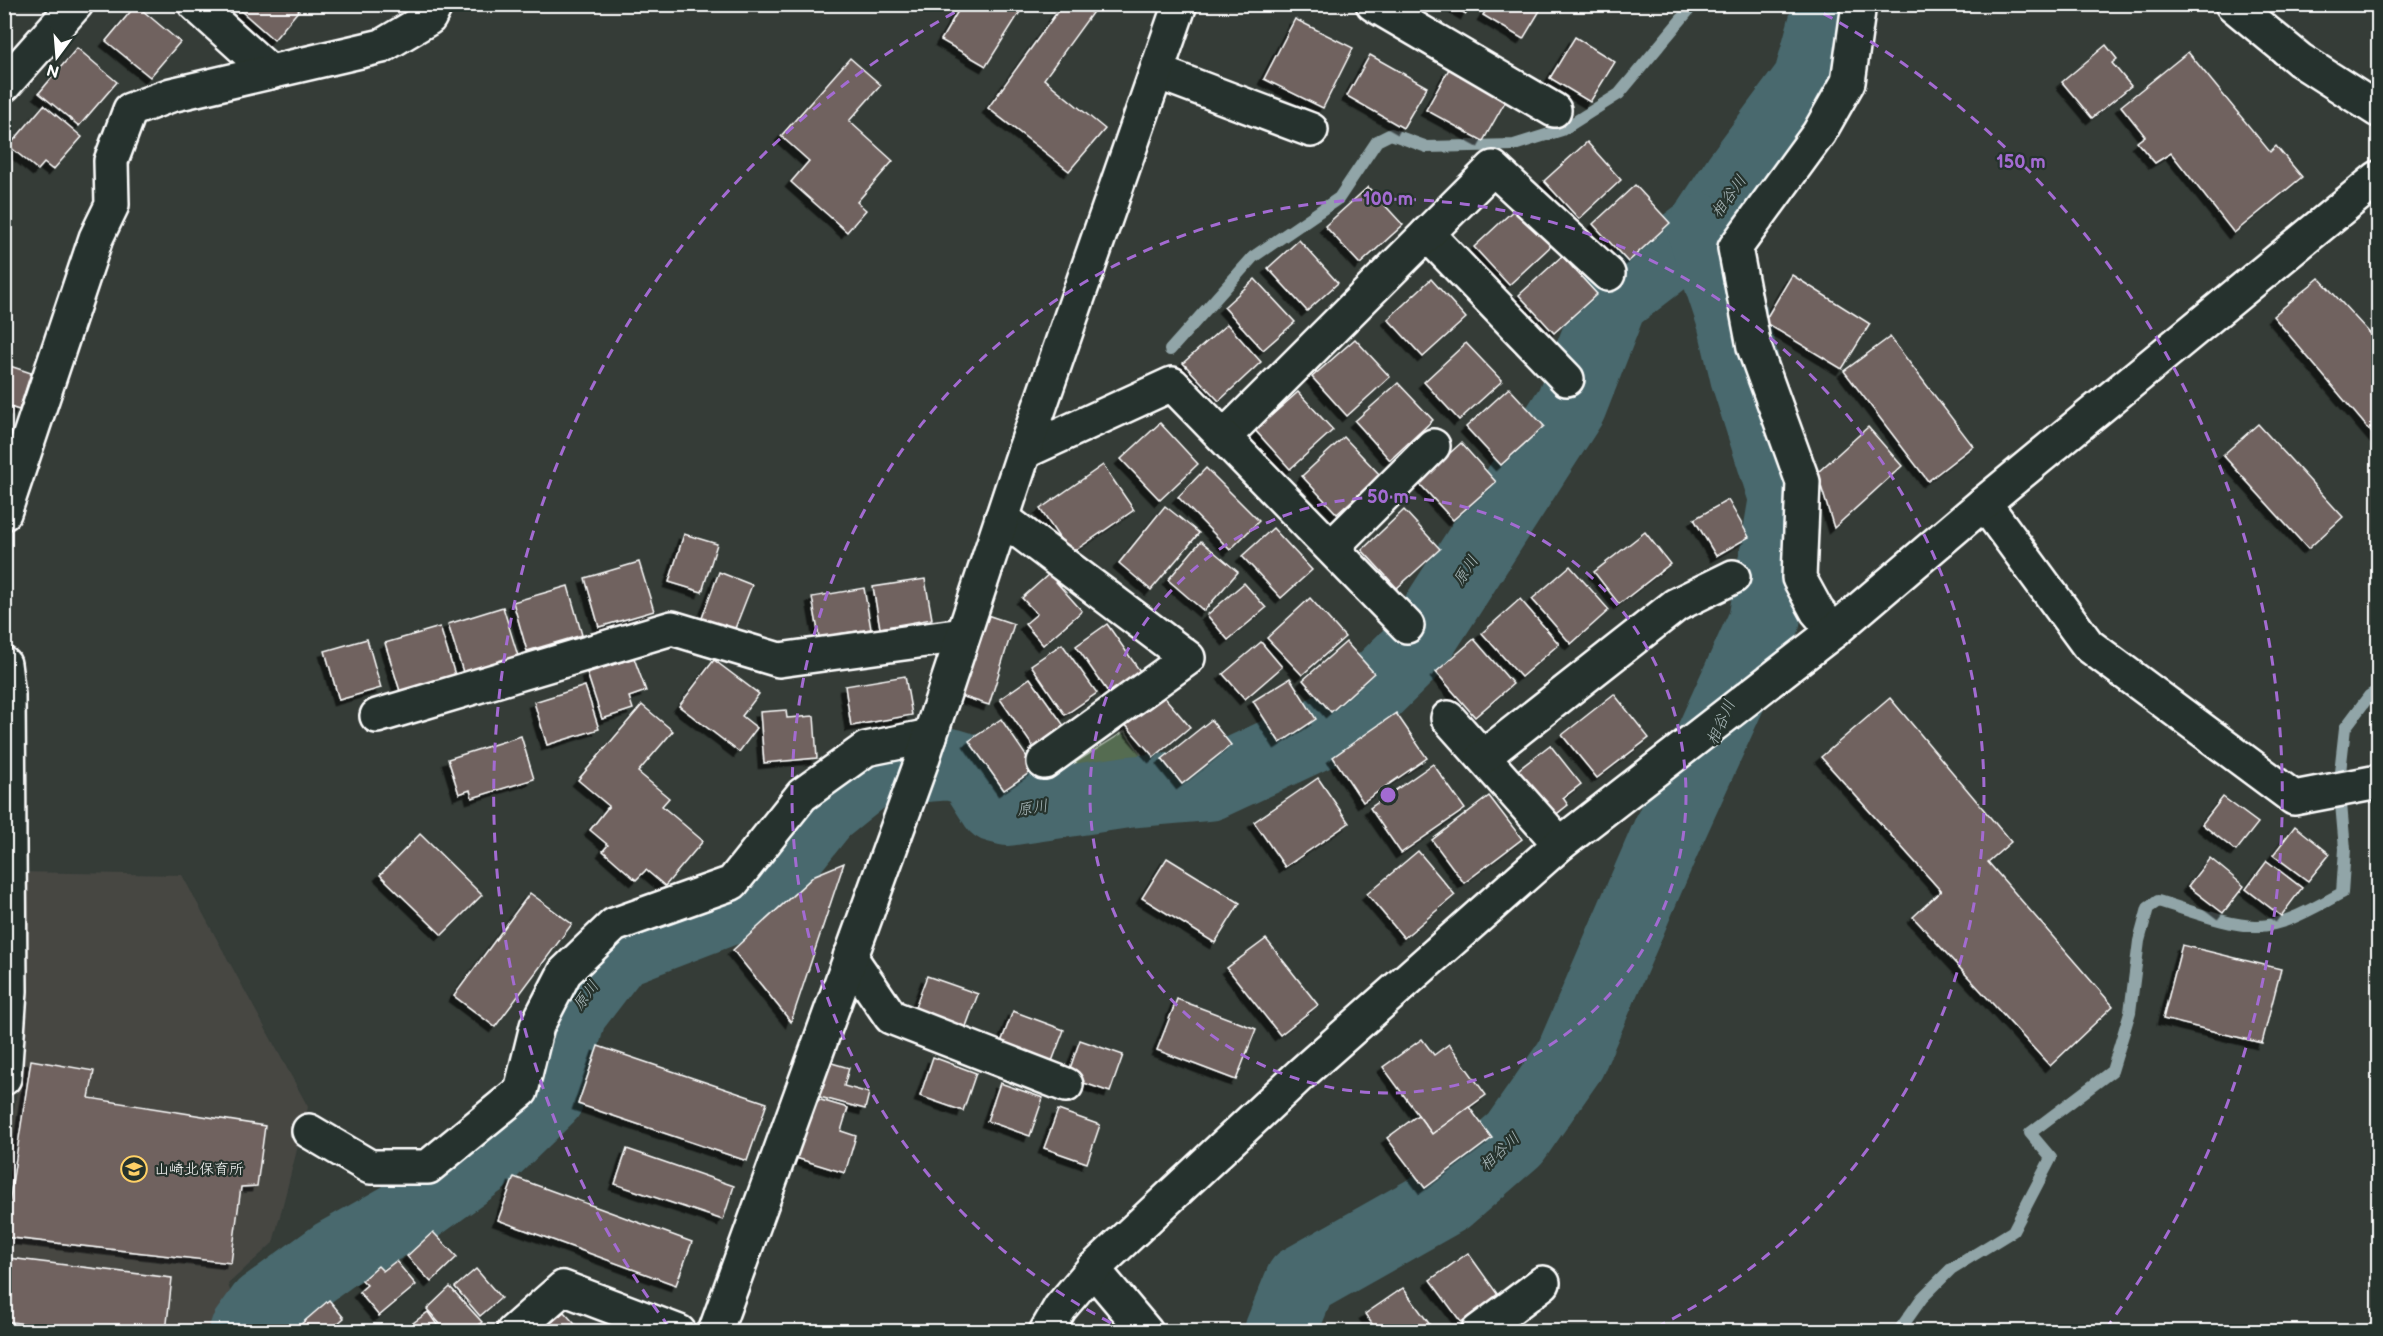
<svg xmlns="http://www.w3.org/2000/svg" width="2383" height="1336" viewBox="0 0 2383 1336" font-family="'Balsamiq Sans','Klee One',sans-serif">
<style>
.built{fill:#464743}
.green{fill:#556c51;stroke:#aab6a8;stroke-width:1.5}
.lines{fill:none;stroke-linecap:round;stroke-linejoin:round}
.stream{stroke:#91a5a8;stroke-width:12}
.river{stroke:#48696e;stroke-width:72}
.building{fill:#6f625e;stroke:#fff;stroke-width:1.5;filter:url(#shadow)}
.street-casing{stroke:#fff;stroke-width:38}
.secondary-casing{stroke:#fff;stroke-width:38}
.street{stroke:#26332d;stroke-width:33}
.secondary{stroke:#26332d;stroke-width:33}
.ring{fill:none;stroke:#a36bd2;stroke-width:3;stroke-dasharray:10 8}
.labels{text-anchor:middle;stroke-width:4.5;stroke-linejoin:round;paint-order:stroke}
.poi-label{font-size:15px;fill:#fff;stroke:#26332d;text-anchor:start}
.water-label{font-size:16px;font-style:italic;fill:#adbcbe;stroke:#26332d}
.centre{fill:#a36bd2;stroke:#26332d;stroke-width:3}
.ring-label{font-size:18px;text-anchor:middle;font-weight:bold;fill:#a36bd2;stroke:#26332d;stroke-width:4.5;stroke-linejoin:round;paint-order:stroke}
</style>
<defs>
<filter id="shadow"><feDropShadow dx="-5.5" dy="5.5" stdDeviation="0" flood-color="#0009"/></filter>
</defs>
<rect width="100%" height="100%" fill="#353c37"/>
<filter id="ink" filterUnits="userSpaceOnUse"><feTurbulence type="fractalNoise" baseFrequency=".0167" numOctaves="2"/><feDisplacementMap in="SourceGraphic" scale="12" xChannelSelector="R" yChannelSelector="G"/><feConvolveMatrix kernelMatrix="1 2 1 2 8 2 1 2 1" color-interpolation-filters="sRGB"/></filter>
<g filter="url(#ink)">
<path class="built" d="M 19,872 L 182,875 L 308,1107 L 273,1243 L 228,1284 L 233,1301 L 210,1331 L 5,1332 L 5,1166 L 20,1073 Z"/>
<path class="green" d="M 1125,731 L 1155,774 L 1037,787 Z"/>
<g class="lines">
<g class="stream">
<path d="M 1170,350 L 1253,257 L 1339,198 L 1377,141 L 1391,134 L 1427,147 L 1514,145 L 1562,130 L 1619,94 L 1694,4"/>
<path d="M 1898,1332 L 1922,1298 L 1951,1269 L 2013,1231 L 2051,1158 L 2030,1133 L 2112,1071 L 2130,1012 L 2139,941 L 2148,908 L 2158,901 C 2186,909 2228,926 2256,926 C 2284,927 2318,905 2342,893 L 2345,849 L 2339,781 L 2345,728 L 2369,696 L 2378,690"/>
</g>
<g class="river">
<path d="M 245,1332 L 263,1307 L 336,1254 L 414,1210 L 483,1160 L 548,1097 L 571,1012 L 617,952 L 752,900 L 823,811 L 874,770 L 950,764 L 973,771 L 996,807 L 1008,810 L 1128,792 L 1209,785 L 1339,724 L 1413,651 L 1571,405 L 1612,300 L 1703,230 L 1738,177 L 1809,81 L 1830,4"/>
<path d="M 1280,1332 L 1301,1281 L 1446,1199 L 1515,1139 L 1570,1060 L 1668,833 L 1764,622 L 1785,498 L 1746,376 L 1733,320 L 1703,230"/>
</g>
</g>
<g class="building">
<path d="M 246,4 L 304,4 L 274,40 L 241,11 Z"/>
<path d="M 962,4 L 1025,4 L 986,66 L 941,40 Z"/>
<path d="M 1063,4 L 1089,4 L 1095,9 L 1044,79 L 1105,129 L 1069,171 L 988,108 Z"/>
<path d="M 1449,4 L 1471,4 L 1466,14 Z"/>
<path d="M 1490,4 L 1544,4 L 1523,39 L 1483,15 Z"/>
<path d="M 136,5 L 180,42 L 150,77 L 106,41 Z"/>
<path d="M 1295,19 L 1353,48 L 1323,108 L 1264,79 Z"/>
<path d="M 1575,37 L 1615,62 L 1590,102 L 1550,78 Z"/>
<path d="M 2106,45 L 2117,59 L 2112,63 L 2131,86 L 2092,118 L 2062,82 Z"/>
<path d="M 77,48 L 117,82 L 79,126 L 39,93 Z"/>
<path d="M 2188,52 L 2270,152 L 2276,146 L 2302,177 L 2234,233 L 2171,153 L 2155,163 L 2137,142 L 2145,136 L 2121,106 Z"/>
<path d="M 1370,55 L 1427,87 L 1403,128 L 1347,96 Z"/>
<path d="M 850,58 L 881,85 L 849,121 L 893,161 L 857,202 L 866,210 L 847,232 L 791,182 L 809,161 L 781,136 Z"/>
<path d="M 1449,69 L 1506,100 L 1483,141 L 1426,110 Z"/>
<path d="M 44,105 L 82,137 L 53,170 L 44,163 L 38,170 L 9,146 Z"/>
<path d="M 1587,142 L 1621,180 L 1579,219 L 1544,181 Z"/>
<path d="M 1635,185 L 1670,223 L 1628,262 L 1593,224 Z"/>
<path d="M 1368,187 L 1403,225 L 1360,264 L 1325,226 Z"/>
<path d="M 1516,208 L 1551,246 L 1509,285 L 1474,247 Z"/>
<path d="M 1299,240 L 1338,283 L 1307,311 L 1268,268 Z"/>
<path d="M 1562,256 L 1597,294 L 1554,333 L 1519,295 Z"/>
<path d="M 1792,275 L 1870,324 L 1842,369 L 1764,322 Z"/>
<path d="M 2319,278 L 2378,342 L 2378,440 L 2273,316 Z"/>
<path d="M 1255,279 L 1295,322 L 1263,350 L 1224,307 Z"/>
<path d="M 1431,279 L 1466,318 L 1423,357 L 1388,319 Z"/>
<path d="M 1227,324 L 1261,362 L 1219,401 L 1183,363 Z"/>
<path d="M 1890,337 L 1973,446 L 1928,481 L 1844,371 Z"/>
<path d="M 1355,339 L 1390,377 L 1347,416 L 1312,377 Z"/>
<path d="M 1466,343 L 1502,381 L 1459,420 L 1424,382 Z"/>
<path d="M 4,364 L 31,373 L 19,410 L 4,405 Z"/>
<path d="M 1398,383 L 1433,420 L 1390,460 L 1355,421 Z"/>
<path d="M 1509,388 L 1544,426 L 1501,465 L 1466,427 Z"/>
<path d="M 1298,392 L 1333,430 L 1290,469 L 1255,430 Z"/>
<path d="M 1160,423 L 1198,464 L 1160,500 L 1121,459 Z"/>
<path d="M 2258,424 L 2343,517 L 2308,549 L 2223,455 Z"/>
<path d="M 1868,427 L 1902,466 L 1834,528 L 1817,473 Z"/>
<path d="M 1344,437 L 1380,475 L 1337,514 L 1302,476 Z"/>
<path d="M 1461,443 L 1496,482 L 1453,520 L 1418,482 Z"/>
<path d="M 1103,465 L 1134,510 L 1070,554 L 1040,509 Z"/>
<path d="M 1206,468 L 1259,521 L 1230,550 L 1178,497 Z"/>
<path d="M 1728,500 L 1749,537 L 1716,556 L 1694,519 Z"/>
<path d="M 1165,506 L 1199,533 L 1151,590 L 1119,563 Z"/>
<path d="M 1404,510 L 1440,549 L 1397,588 L 1362,550 Z"/>
<path d="M 1273,528 L 1312,570 L 1281,598 L 1242,556 Z"/>
<path d="M 1645,532 L 1670,564 L 1619,604 L 1594,572 Z"/>
<path d="M 684,534 L 717,544 L 702,592 L 669,582 Z"/>
<path d="M 1201,541 L 1238,572 L 1204,611 L 1168,580 Z"/>
<path d="M 639,562 L 654,611 L 599,627 L 585,578 Z"/>
<path d="M 1570,566 L 1609,610 L 1571,644 L 1532,599 Z"/>
<path d="M 719,572 L 752,585 L 734,631 L 702,618 Z"/>
<path d="M 1049,574 L 1082,611 L 1043,645 L 1025,624 L 1037,614 L 1022,598 Z"/>
<path d="M 925,579 L 932,619 L 880,628 L 873,587 Z"/>
<path d="M 1244,583 L 1266,608 L 1228,640 L 1207,615 Z"/>
<path d="M 568,586 L 582,635 L 527,651 L 513,602 Z"/>
<path d="M 864,588 L 871,629 L 819,637 L 812,597 Z"/>
<path d="M 1310,598 L 1345,637 L 1302,675 L 1267,638 Z"/>
<path d="M 1520,599 L 1559,644 L 1521,677 L 1482,633 Z"/>
<path d="M 503,607 L 518,656 L 463,672 L 448,624 Z"/>
<path d="M 987,615 L 1014,624 L 989,705 L 961,696 Z"/>
<path d="M 1107,624 L 1142,674 L 1110,695 L 1076,646 Z"/>
<path d="M 440,627 L 455,675 L 400,691 L 385,643 Z"/>
<path d="M 367,639 L 381,688 L 339,700 L 325,651 Z"/>
<path d="M 1474,639 L 1513,684 L 1475,717 L 1436,672 Z"/>
<path d="M 1261,642 L 1282,667 L 1245,699 L 1223,674 Z"/>
<path d="M 1346,642 L 1374,673 L 1331,712 L 1303,680 Z"/>
<path d="M 1062,644 L 1097,693 L 1065,715 L 1031,665 Z"/>
<path d="M 634,658 L 646,691 L 629,697 L 633,709 L 602,719 L 587,673 Z"/>
<path d="M 714,660 L 759,694 L 742,716 L 757,728 L 739,752 L 679,706 Z"/>
<path d="M 905,676 L 912,715 L 851,726 L 845,686 Z"/>
<path d="M 1030,678 L 1065,727 L 1034,748 L 1000,699 Z"/>
<path d="M 1290,678 L 1316,719 L 1280,743 L 1253,701 Z"/>
<path d="M 585,686 L 599,729 L 547,745 L 534,702 Z"/>
<path d="M 1160,692 L 1190,727 L 1154,757 L 1124,723 Z"/>
<path d="M 1614,694 L 1649,738 L 1597,778 L 1562,735 Z"/>
<path d="M 1890,698 L 2011,842 L 1988,862 L 2113,1006 L 2050,1066 L 1913,917 L 1941,891 L 1821,757 Z"/>
<path d="M 642,705 L 673,731 L 638,772 L 669,798 L 662,806 L 703,841 L 665,886 L 646,870 L 636,880 L 603,851 L 608,845 L 590,830 L 609,806 L 578,780 Z"/>
<path d="M 786,710 L 787,718 L 814,716 L 817,758 L 764,763 L 760,712 Z"/>
<path d="M 1396,713 L 1427,758 L 1363,802 L 1333,757 Z"/>
<path d="M 1001,719 L 1035,769 L 1004,790 L 969,741 Z"/>
<path d="M 1211,720 L 1231,745 L 1182,784 L 1162,759 Z"/>
<path d="M 521,736 L 534,779 L 472,798 L 470,790 L 459,794 L 448,759 Z"/>
<path d="M 1550,745 L 1581,784 L 1563,798 L 1568,805 L 1554,816 L 1518,770 Z"/>
<path d="M 1433,764 L 1465,809 L 1401,853 L 1370,808 Z"/>
<path d="M 1318,778 L 1349,823 L 1285,867 L 1254,822 Z"/>
<path d="M 1489,796 L 1522,839 L 1464,883 L 1432,840 Z"/>
<path d="M 2223,797 L 2258,823 L 2236,851 L 2202,824 Z"/>
<path d="M 2295,826 L 2330,854 L 2308,881 L 2273,855 Z"/>
<path d="M 420,834 L 482,895 L 442,935 L 380,875 Z"/>
<path d="M 1418,851 L 1455,895 L 1404,938 L 1367,894 Z"/>
<path d="M 1167,858 L 1240,903 L 1215,943 L 1142,898 Z"/>
<path d="M 2210,858 L 2244,886 L 2223,913 L 2188,886 Z"/>
<path d="M 2267,861 L 2302,888 L 2281,916 L 2246,889 Z"/>
<path d="M 844,863 L 791,1022 L 733,950 L 815,875 Z"/>
<path d="M 530,893 L 572,924 L 495,1027 L 454,996 Z"/>
<path d="M 1266,939 L 1318,1005 L 1280,1035 L 1227,968 Z"/>
<path d="M 2182,945 L 2281,969 L 2262,1043 L 2163,1019 Z"/>
<path d="M 927,976 L 978,994 L 965,1029 L 914,1010 Z"/>
<path d="M 1177,999 L 1256,1029 L 1236,1080 L 1157,1050 Z"/>
<path d="M 1013,1011 L 1064,1030 L 1051,1064 L 1000,1045 Z"/>
<path d="M 1422,1039 L 1434,1055 L 1449,1044 L 1486,1095 L 1432,1134 L 1383,1067 Z"/>
<path d="M 1080,1040 L 1123,1055 L 1110,1092 L 1067,1077 Z"/>
<path d="M 598,1046 L 767,1103 L 747,1161 L 578,1104 Z"/>
<path d="M 933,1057 L 976,1073 L 963,1111 L 920,1096 Z"/>
<path d="M 31,1060 L 94,1071 L 89,1098 L 265,1126 L 257,1186 L 241,1187 L 231,1263 L 4,1237 Z"/>
<path d="M 825,1061 L 849,1068 L 844,1086 L 869,1093 L 865,1109 L 816,1096 Z"/>
<path d="M 1000,1083 L 1043,1098 L 1030,1136 L 987,1121 Z"/>
<path d="M 814,1098 L 848,1108 L 841,1131 L 856,1136 L 845,1173 L 796,1158 Z"/>
<path d="M 1469,1107 L 1492,1138 L 1425,1188 L 1387,1138 L 1418,1115 L 1432,1134 Z"/>
<path d="M 1058,1110 L 1100,1125 L 1087,1163 L 1044,1148 Z"/>
<path d="M 627,1149 L 734,1186 L 723,1220 L 615,1184 Z"/>
<path d="M 514,1177 L 692,1242 L 676,1285 L 498,1220 Z"/>
<path d="M 433,1232 L 457,1257 L 431,1282 L 407,1256 Z"/>
<path d="M 1468,1253 L 1498,1295 L 1461,1322 L 1430,1280 Z"/>
<path d="M 9,1258 L 172,1278 L 166,1332 L 88,1332 L 4,1321 L 4,1294 Z"/>
<path d="M 396,1261 L 416,1285 L 379,1316 L 359,1292 L 367,1285 L 362,1280 L 378,1266 L 383,1271 Z"/>
<path d="M 476,1269 L 501,1298 L 480,1316 L 455,1287 Z"/>
<path d="M 450,1287 L 482,1322 L 472,1332 L 447,1332 L 427,1309 Z"/>
<path d="M 1403,1288 L 1433,1329 L 1430,1332 L 1378,1332 L 1365,1314 Z"/>
<path d="M 329,1300 L 344,1318 L 335,1326 L 339,1332 L 306,1332 L 300,1325 Z"/>
<path d="M 428,1312 L 442,1332 L 413,1332 L 409,1326 Z"/>
<path d="M 564,1312 L 582,1332 L 541,1331 Z"/>
</g>
<g class="lines">
<g class="street-casing">
<g id="street">
<path d="M 195,4 L 270,72"/>
<path d="M 1373,4 L 1554,110"/>
<path d="M 2232,4 L 2300,60 L 2378,110"/>
<path d="M 1157,72 L 1311,130"/>
<path d="M 4,85 L 76,4"/>
<path d="M 1427,234 L 1567,379"/>
<path d="M 1224,437 L 1493,168 L 1608,274"/>
<path d="M 1024,452 L 1172,384 L 1407,626"/>
<path d="M 1984,503 L 2088,645 L 2294,798 L 2378,782"/>
<path d="M 4,513 L 96,238 L 112,205 L 111,161 L 130,110 L 171,95 L 382,46 L 429,18 L 436,4"/>
<path d="M 1002,518 L 1188,658 L 1044,762"/>
<path d="M 1332,547 L 1433,446"/>
<path d="M 1834,631 L 1817,611 L 1799,578 L 1803,482 L 1754,347 L 1735,248 L 1819,133 L 1848,82 L 1859,4"/>
<path d="M 4,664 L 8,695 L 10,991 L 4,1078"/>
<path d="M 377,716 L 672,628 L 779,660 L 963,635"/>
<path d="M 1448,718 L 1560,844"/>
<path d="M 1483,757 L 1676,605 L 1733,577"/>
<path d="M 850,957 L 891,1017 L 1066,1085"/>
<path d="M 309,1131 L 370,1167 L 428,1167 L 521,1091 L 537,1026 L 565,972 L 614,925 L 732,883 L 802,795 L 866,749 L 930,736"/>
<path d="M 1093,1269 L 1146,1332"/>
<path d="M 513,1332 L 563,1288 L 679,1332"/>
<path d="M 715,1332 L 921,763 L 1024,452 L 1180,4"/>
<path d="M 1478,1332 L 1543,1283"/>
</g>
</g>
<g class="secondary-casing">
<path id="secondary" d="M 1046,1332 L 1060,1308 L 1093,1269 L 1301,1074 L 1560,844 L 1834,631 L 1984,503 L 2378,178"/>
</g>
<use href="#street" class="street"/>
<use href="#secondary" class="secondary"/>
</g>
</g>
<g class="ring">
<circle cx="1388" cy="795" r="298"/>
<path d="M1127 1331A596 596 0 1 1 1649 1331"/>
<path d="M669 1327A895 895 0 0 1 968 5M1808 5A895 895 0 0 1 2107 1327"/>
</g>
<defs>
<g id="school-ring" transform="scale(1.35)"><circle r="9.5" fill="#26332d" stroke="#ffd166" stroke-width="1.5"/><path d="M0-5L7-2L0 1L-7-2ZM-4 1L0 2.5L4 1V4Q0 6-4 4Z" fill="#ffd166"/></g>
</defs>
<g fill-rule="evenodd">
<use href="#school-ring" x="134" y="1169"/>
</g>
<g class="labels">
<g class="poi-label">
<text x="154" y="1174">山崎北保育所</text>
</g>
<g class="water-label">
<text transform="translate(1728 196) rotate(-54)" y="6">相谷川</text>
<text transform="translate(1465 570) rotate(-57)" y="6">原川</text>
<text transform="translate(1720 722) rotate(-66)" y="6">相谷川</text>
<text transform="translate(1032 807) rotate(-9)" y="6">原川</text>
<text transform="translate(585 995) rotate(-53)" y="6">原川</text>
<text transform="translate(1499 1151) rotate(-43)" y="6">相谷川</text>
</g>
</g>
<circle cx="1388" cy="795" r="9" class="centre"/>
<g class="ring-label">
<text x="2021" y="168">150 m</text>
<text x="1388" y="205">100 m</text>
<text x="1388" y="503">50 m</text>
</g>
<rect width="2383" height="1336" fill="none" stroke="#26332d" stroke-width="24"/>
<rect x="12" y="12" width="2359" height="1312" fill="none" stroke="#fff" stroke-width="2" filter="url(#ink)"/>
<g transform="translate(57 57) rotate(196)" stroke="#26332d" stroke-width="4.5" paint-order="stroke">
<path d="M0-4.5L10 22L0 15L-10 22Z" fill="#ffffff"/>
<text y="-9" font-size="16" font-weight="bold" text-anchor="middle" fill="#ffffff">N</text>
</g>
</svg>
